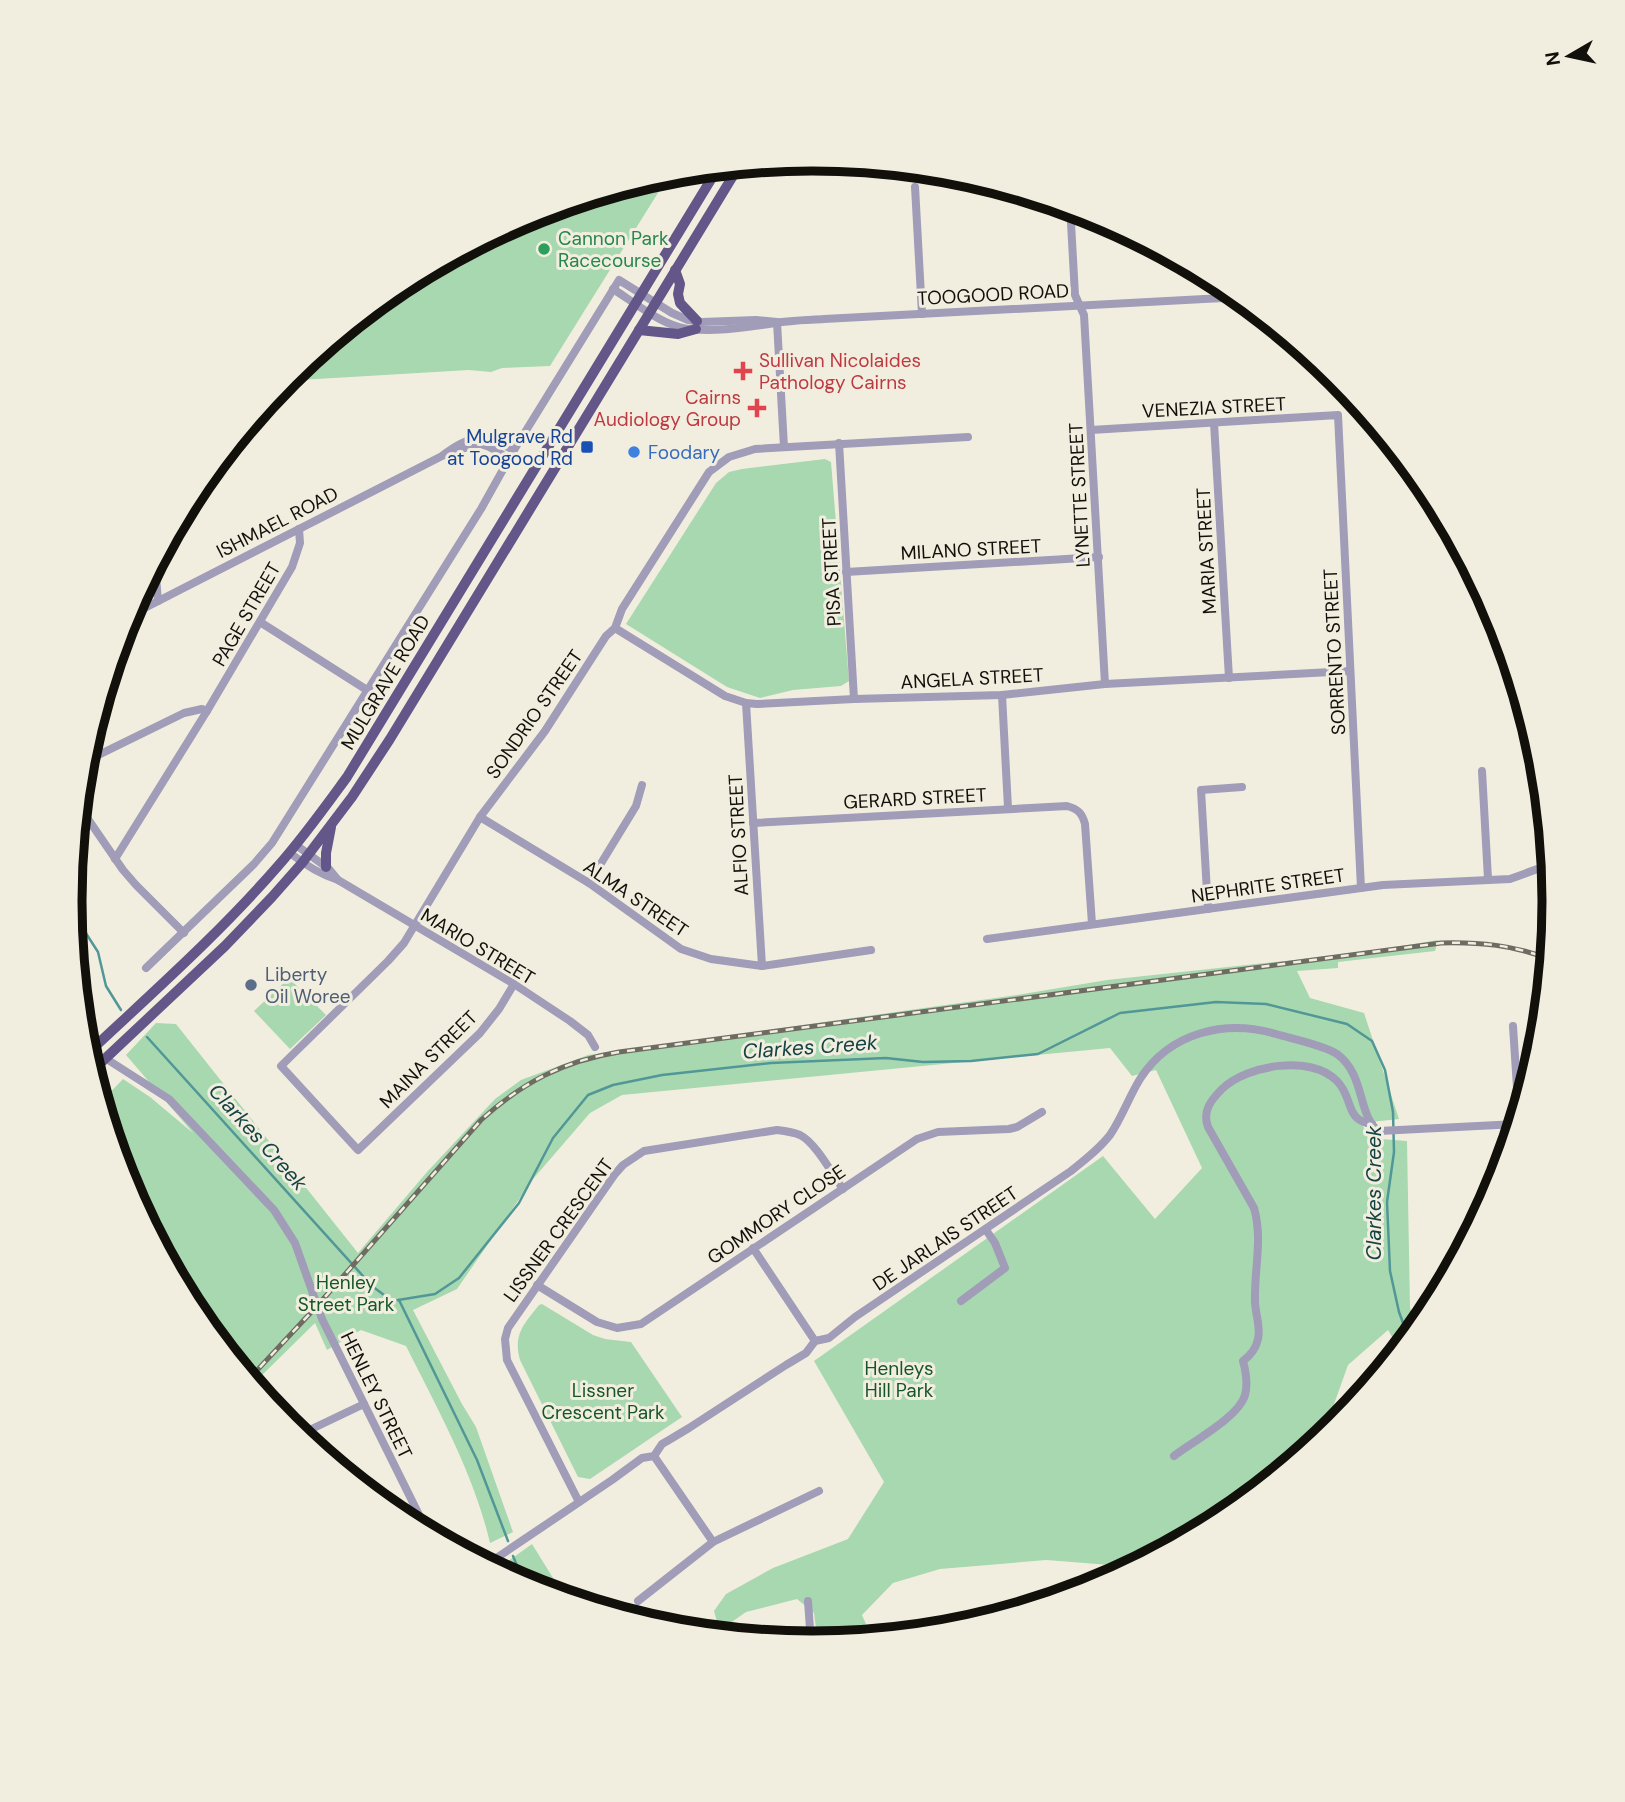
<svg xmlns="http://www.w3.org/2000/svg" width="1625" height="1802" viewBox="0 0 1625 1802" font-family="'DM Sans',sans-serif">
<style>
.green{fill:#a8d8af}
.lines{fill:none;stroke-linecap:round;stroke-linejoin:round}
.stream{stroke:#529797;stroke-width:2.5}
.minor{stroke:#a19cb8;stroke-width:8}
.major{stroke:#635789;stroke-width:10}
.rail-casing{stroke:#6e6c62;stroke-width:5}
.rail{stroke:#f2eedf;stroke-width:2.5;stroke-dasharray:8;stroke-linecap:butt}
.leisure-dot{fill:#2e9e5b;stroke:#f2eedf;stroke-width:2.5}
.health-dot{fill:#e0444e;stroke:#f2eedf;stroke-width:2.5}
.transit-dot{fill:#1a4fb4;stroke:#f2eedf;stroke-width:2.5}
.shop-dot{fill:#3f7fe0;stroke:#f2eedf;stroke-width:2.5}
.service-dot{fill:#5c6f8a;stroke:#f2eedf;stroke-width:2.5}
.labels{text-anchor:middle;stroke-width:6;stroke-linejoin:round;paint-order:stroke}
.leisure-label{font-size:19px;fill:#27864d;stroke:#f2eedf;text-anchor:start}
.street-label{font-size:19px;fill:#11100a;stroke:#f2eedf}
.health-label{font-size:19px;fill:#be3a42;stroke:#f2eedf;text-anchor:start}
.transit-label{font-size:19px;fill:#164399;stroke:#f2eedf;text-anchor:end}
.shop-label{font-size:19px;fill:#366cbe;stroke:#f2eedf;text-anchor:start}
.service-label{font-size:19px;fill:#4e5e75;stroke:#f2eedf;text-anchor:start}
.park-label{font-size:19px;fill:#155628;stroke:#f2eedf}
.water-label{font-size:21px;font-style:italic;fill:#144344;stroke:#f2eedf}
.rim{fill:none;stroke:#11100a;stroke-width:9}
</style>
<rect width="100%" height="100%" fill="#f2eedf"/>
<g class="green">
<path d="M 671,172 L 550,366 L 502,368 L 491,372 L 469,370 L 283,381 L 288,376 L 400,283 L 529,215 Z"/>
<path d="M 825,459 L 831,462 L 849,681 L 841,686 L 793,690 L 760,698 L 727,687 L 626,624 L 716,483 L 729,472 L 742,469 Z"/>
<path d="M 1438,940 L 1435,951 L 1338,962 L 1338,968 L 1297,971 L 1310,998 L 1364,1013 L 1399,1119 L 1362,1123 L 1368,1138 L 1407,1141 L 1410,1308 L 1418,1328 L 1400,1350 L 1388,1330 L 1348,1365 L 1323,1435 L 1325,1437 L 1225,1519 L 1135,1567 L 1046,1560 L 940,1569 L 893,1583 L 862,1615 L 866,1624 L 831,1642 L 818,1643 L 814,1613 L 797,1599 L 746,1612 L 729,1624 L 717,1622 L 714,1611 L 726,1594 L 773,1568 L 848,1539 L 884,1482 L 814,1361 L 1103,1156 L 1155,1219 L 1202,1168 L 1156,1070 L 1132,1076 L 1110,1048 L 622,1095 L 590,1113 L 533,1179 L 457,1289 L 413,1310 L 462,1404 L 476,1427 L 513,1532 L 490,1543 C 474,1474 438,1410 406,1346 L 361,1330 L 327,1350 L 315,1323 L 253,1384 L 195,1313 L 126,1185 L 101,1102 L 123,1079 L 150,1097 L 193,1133 L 126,1055 L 156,1023 L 176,1024 L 358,1253 L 427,1172 L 495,1099 L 521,1080 L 588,1055 L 1017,995 L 1107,980 L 1294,960 L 1390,948 Z"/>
<path d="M 289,978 L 326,1015 L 290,1049 L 254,1011 Z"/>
<path d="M 542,1304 L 593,1335 L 605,1339 L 631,1342 L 682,1417 L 590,1479 L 578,1477 L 520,1360 C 513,1334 524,1324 539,1305 Z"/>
<path d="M 532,1544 L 566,1599 L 528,1587 L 516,1580 L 507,1562 Z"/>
</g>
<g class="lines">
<g class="stream">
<path d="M 71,910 L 98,952 L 106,986 L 121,1010"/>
<path d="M 147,1037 L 372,1286 L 392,1301 L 435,1294 L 459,1278 L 519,1203 L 553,1138 L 588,1095 L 613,1085 L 662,1075 L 771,1063 L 886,1058 L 923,1062 L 971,1061 L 1038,1054 L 1120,1013 L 1216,1002 L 1266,1004 L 1347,1024 L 1372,1041 L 1385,1070 L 1393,1112 L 1394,1152 L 1387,1202 L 1390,1271 L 1399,1312 L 1409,1339"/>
<path d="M 399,1300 L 477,1460 L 508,1541"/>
<path d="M 513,1556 L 525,1585"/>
</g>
<g class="minor">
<path d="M 915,187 L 922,314"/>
<path d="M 1071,223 L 1075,295 L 1084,315 L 1105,684"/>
<path d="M 613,289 C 632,301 657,321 679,327 C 705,334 749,327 775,323 C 791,320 808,320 824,319 L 1242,297"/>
<path d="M 777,322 L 784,447"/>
<path d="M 1214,423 L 1229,678"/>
<path d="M 1091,430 L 1338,415 L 1361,888"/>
<path d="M 839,443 L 854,699"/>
<path d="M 445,455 C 457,453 472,442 484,445 C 492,447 501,454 509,459"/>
<path d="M 155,564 L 158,601"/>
<path d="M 846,572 L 1099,557"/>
<path d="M 127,617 L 442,456 C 470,434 483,434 514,450"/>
<path d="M 260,622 L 367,690"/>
<path d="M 615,628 L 725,696 L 746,703 L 757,704 L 854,699 L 1002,695 L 1105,684 L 1350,671"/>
<path d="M 1002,695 L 1008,808"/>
<path d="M 746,703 L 762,966"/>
<path d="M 84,762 L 184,713 L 202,709 L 207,711"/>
<path d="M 1482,771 L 1488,879"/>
<path d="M 79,806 L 123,870 L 136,885 L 184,933"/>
<path d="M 480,817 L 589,883 L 681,949 L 711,959 L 762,966 L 871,950"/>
<path d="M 753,823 L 1067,806 C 1078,809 1082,813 1085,824 L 1092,924"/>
<path d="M 296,845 L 329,869 L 338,880"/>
<path d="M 290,853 C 305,865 319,874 338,880 L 514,984 L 570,1021 L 588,1035 L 595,1047"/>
<path d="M 115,859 L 207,711 L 292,567 L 300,543 L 299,529"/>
<path d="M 589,883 L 636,806 L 642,785"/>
<path d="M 1208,909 L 1201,790 L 1242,787"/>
<path d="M 987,939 L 1383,885 L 1510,879 L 1551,864"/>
<path d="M 146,968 L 254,864 L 272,843 L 481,509 L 514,450 L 619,280 L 672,313 L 688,320 L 702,322 L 756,320 L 777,322"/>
<path d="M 514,984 L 499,1009 L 480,1033 L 358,1150 L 281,1066 L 388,961 L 404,943 L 480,817 L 545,731 L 606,636 L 615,628 L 622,609 L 709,472 L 729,457 L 755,449 L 968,437"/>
<path d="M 1513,1026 L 1519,1119"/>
<path d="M 105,1058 L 169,1099 L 274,1210 L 295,1243 L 322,1319 L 428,1533"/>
<path d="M 1512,1140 L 1513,1124"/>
<path d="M 753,1248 L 815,1341"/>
<path d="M 537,1285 L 597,1322 L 617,1328 L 641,1324 L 917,1139 L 938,1132 L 1009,1129 L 1017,1127 L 1042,1112"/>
<path d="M 961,1301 L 1005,1268 L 995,1243 L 986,1230"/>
<path d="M 299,1435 L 364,1404"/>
<path d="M 654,1456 L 713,1542"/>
<path d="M 1174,1456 C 1192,1442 1239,1417 1245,1395 C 1248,1384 1246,1372 1243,1361 C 1251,1355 1256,1349 1258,1339 C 1261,1327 1255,1313 1255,1301 C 1254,1270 1263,1239 1254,1208 L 1208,1127 C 1202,1111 1211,1100 1222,1089 C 1247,1065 1311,1054 1337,1081 C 1354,1098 1344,1120 1372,1124"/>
<path d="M 579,1502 L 507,1360 L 505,1339 L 508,1328 L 615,1174 L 623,1165 L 644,1151 L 777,1130 C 785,1131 793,1132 800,1135 C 816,1143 832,1174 843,1189"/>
<path d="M 486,1565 L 612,1480 L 642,1458 L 654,1456 L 662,1444 L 669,1440 L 689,1428 L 786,1365 L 806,1353 L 815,1341 L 829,1338 L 855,1317 L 1071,1171 C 1085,1160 1099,1149 1110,1135 C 1122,1117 1129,1097 1140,1079 C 1170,1032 1226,1019 1276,1034 C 1293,1039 1324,1045 1337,1054 C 1366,1075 1357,1116 1379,1131 L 1517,1124"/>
<path d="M 638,1601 L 713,1542 L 819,1491"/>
<path d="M 808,1601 L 811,1643"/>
</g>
<g class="major">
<path d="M 675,270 L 680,284 L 678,294 L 680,303 L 697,321"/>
<path d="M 639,330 L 678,334 L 696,329"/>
<path d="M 326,867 L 326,853 L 331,827"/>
<path d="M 87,1054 C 152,993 220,933 278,866 C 303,838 325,807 347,777 L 718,168"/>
<path d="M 92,1071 L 225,946 L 272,897 L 302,863 L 352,797 L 390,739 L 739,166"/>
</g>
<g class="rail-casing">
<path id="rail" d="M 249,1379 L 317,1306 L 481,1120 C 523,1082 564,1061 619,1052 L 1441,943 C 1479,942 1514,945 1549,959"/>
</g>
<use href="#rail" class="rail"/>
</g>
<circle class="leisure-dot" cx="544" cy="249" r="7"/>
<g class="health-dot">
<path d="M739.5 360.5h7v7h7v7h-7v7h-7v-7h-7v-7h7z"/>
<path d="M753.5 397.5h7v7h7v7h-7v7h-7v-7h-7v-7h7z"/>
</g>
<rect class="transit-dot" x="580" y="440" width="14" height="14" rx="3.5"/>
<circle class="shop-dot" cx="634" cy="452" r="7"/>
<circle class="service-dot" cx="251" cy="985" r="7"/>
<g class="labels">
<g class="leisure-label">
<text x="558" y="245">Cannon Park<tspan x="558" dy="22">Racecourse</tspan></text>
</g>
<g class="street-label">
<text transform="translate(993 294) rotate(-3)" y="7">TOOGOOD ROAD</text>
<text transform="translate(1214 407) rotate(-3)" y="7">VENEZIA STREET</text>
<text transform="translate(1079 495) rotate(-93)" y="7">LYNETTE STREET</text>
<text transform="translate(277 522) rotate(-27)" y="7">ISHMAEL ROAD</text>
<text transform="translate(971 549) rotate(-3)" y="7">MILANO STREET</text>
<text transform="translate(1206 551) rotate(-93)" y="7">MARIA STREET</text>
<text transform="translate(831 572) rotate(-93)" y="7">PISA STREET</text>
<text transform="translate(246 614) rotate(-60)" y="7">PAGE STREET</text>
<text transform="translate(1334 652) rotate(-93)" y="7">SORRENTO STREET</text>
<text transform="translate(972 678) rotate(-3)" y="7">ANGELA STREET</text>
<text transform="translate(385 682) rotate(-59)" y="7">MULGRAVE ROAD</text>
<text transform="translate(534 714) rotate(-55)" y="7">SONDRIO STREET</text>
<text transform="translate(915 798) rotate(-3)" y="7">GERARD STREET</text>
<text transform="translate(738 835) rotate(-93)" y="7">ALFIO STREET</text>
<text transform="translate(1268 885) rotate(-8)" y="7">NEPHRITE STREET</text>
<text transform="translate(636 898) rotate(34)" y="7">ALMA STREET</text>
<text transform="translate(478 946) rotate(31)" y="7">MARIO STREET</text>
<text transform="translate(428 1059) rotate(-45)" y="7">MAINA STREET</text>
<text transform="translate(776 1214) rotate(-34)" y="7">GOMMORY CLOSE</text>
<text transform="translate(558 1230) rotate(-54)" y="7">LISSNER CRESCENT</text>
<text transform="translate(945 1238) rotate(-34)" y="7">DE JARLAIS STREET</text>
<text transform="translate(377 1395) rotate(64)" y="7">HENLEY STREET</text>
</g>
<g class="health-label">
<text x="759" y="367">Sullivan Nicolaides<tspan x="759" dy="22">Pathology Cairns</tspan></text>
<text x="741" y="404" text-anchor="end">Cairns<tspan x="741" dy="22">Audiology Group</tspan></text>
</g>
<g class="transit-label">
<text x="573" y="443">Mulgrave Rd<tspan x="573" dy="22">at Toogood Rd</tspan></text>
</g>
<g class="shop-label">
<text x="648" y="459">Foodary</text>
</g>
<g class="service-label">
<text x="265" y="981">Liberty<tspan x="265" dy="22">Oil Woree</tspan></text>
</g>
<g class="park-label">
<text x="346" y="1289">Henley<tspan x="346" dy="22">Street Park</tspan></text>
<text x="899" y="1375">Henleys<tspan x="899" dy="22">Hill Park</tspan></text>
<text x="603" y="1397">Lissner<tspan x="603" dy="22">Crescent Park</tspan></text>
</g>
<g class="water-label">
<text transform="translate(810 1047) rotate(-4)" y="7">Clarkes Creek</text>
<text transform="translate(258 1137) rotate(48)" y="7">Clarkes Creek</text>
<text transform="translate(1374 1193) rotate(-90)" y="7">Clarkes Creek</text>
</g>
</g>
<path d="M0 0H1625V1802H0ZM82 901a730 730 0 1 1 1460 0a730 730 0 1 1-1460 0Z" fill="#f2eedf" fill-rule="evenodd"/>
<path class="rim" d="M82 901a730 730 0 1 1 1460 0a730 730 0 1 1-1460 0Z"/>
<g transform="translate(1569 56) rotate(261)" stroke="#f2eedf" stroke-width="5" paint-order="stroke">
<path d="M0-5L12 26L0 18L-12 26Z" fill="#11100a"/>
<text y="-10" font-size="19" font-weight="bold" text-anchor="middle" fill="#11100a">N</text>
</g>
</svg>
